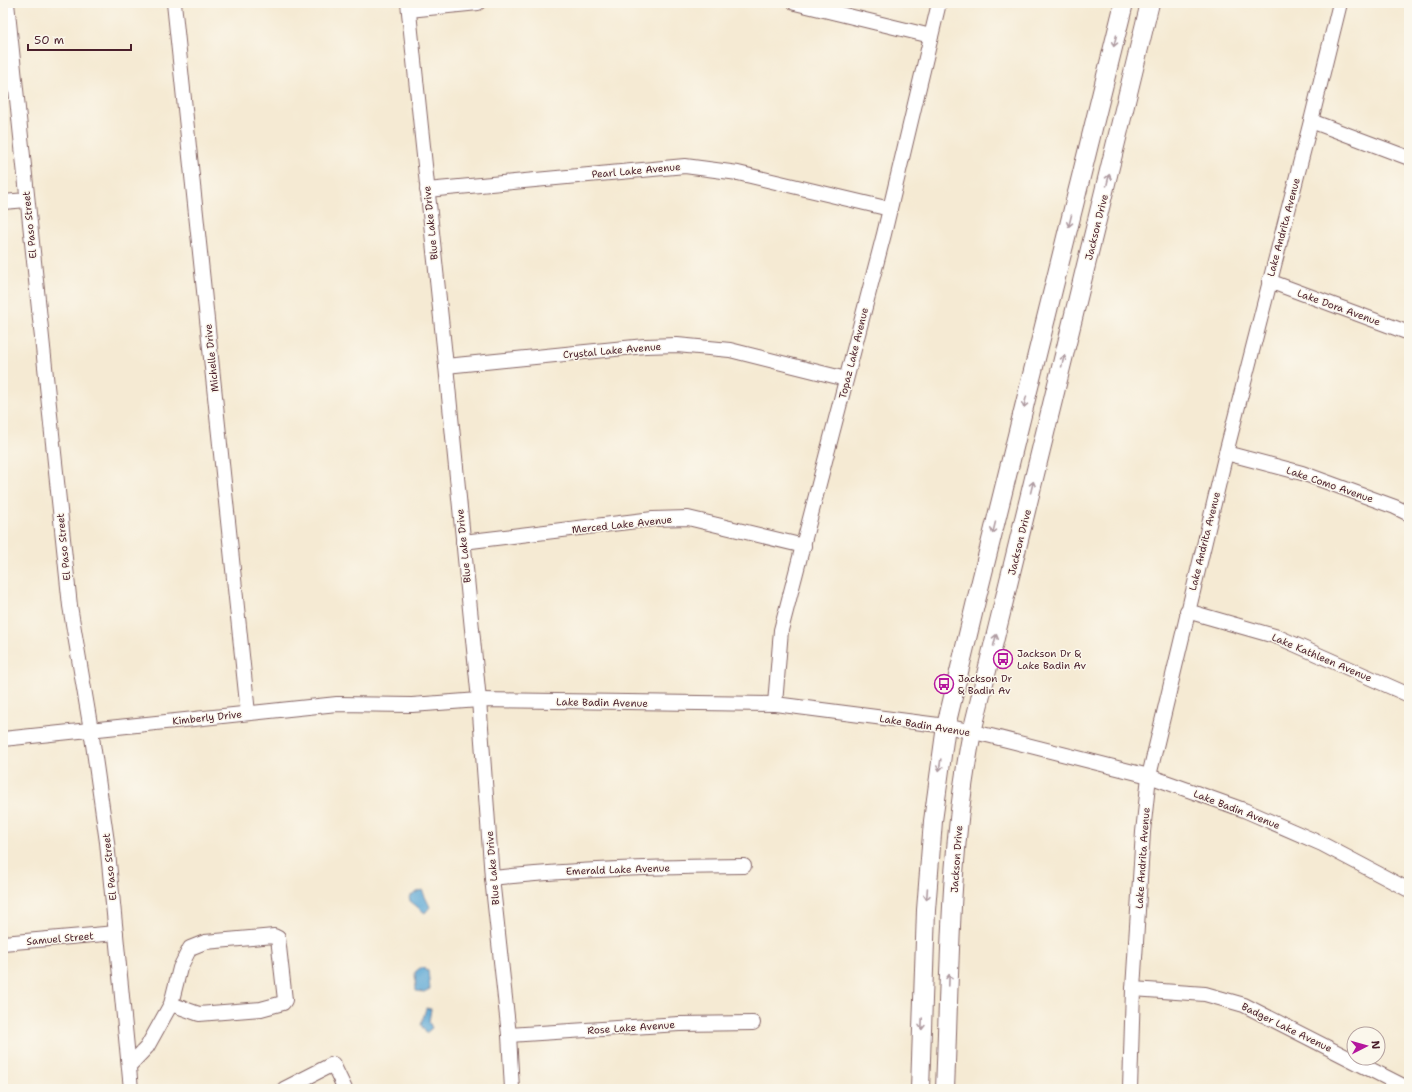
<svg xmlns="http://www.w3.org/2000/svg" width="1412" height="1092" viewBox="0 0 1412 1092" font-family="'Shantell Sans',sans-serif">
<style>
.water{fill:#5da8d5;stroke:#546480}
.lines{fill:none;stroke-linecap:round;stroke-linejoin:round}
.minor-casing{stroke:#866666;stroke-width:16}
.major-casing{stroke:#866666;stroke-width:20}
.minor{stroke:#fff;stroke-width:14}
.major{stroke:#fff;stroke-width:18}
.oneway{stroke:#ae9aa0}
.labels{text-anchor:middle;stroke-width:3;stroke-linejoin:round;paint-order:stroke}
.street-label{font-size:10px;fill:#4a1f2b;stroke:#fbf7ec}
.poi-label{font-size:10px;fill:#4a1f2b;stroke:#fbf7ec;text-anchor:start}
</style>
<rect width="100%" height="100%" fill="#fbf7ec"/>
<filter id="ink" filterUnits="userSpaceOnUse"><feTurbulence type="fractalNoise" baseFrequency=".025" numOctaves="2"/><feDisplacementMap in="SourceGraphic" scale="8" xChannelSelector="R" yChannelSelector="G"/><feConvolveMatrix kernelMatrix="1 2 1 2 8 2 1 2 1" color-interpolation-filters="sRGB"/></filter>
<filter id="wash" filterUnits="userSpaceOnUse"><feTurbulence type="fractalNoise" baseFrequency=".012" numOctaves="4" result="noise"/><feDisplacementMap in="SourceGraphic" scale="16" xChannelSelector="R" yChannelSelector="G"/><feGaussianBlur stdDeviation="0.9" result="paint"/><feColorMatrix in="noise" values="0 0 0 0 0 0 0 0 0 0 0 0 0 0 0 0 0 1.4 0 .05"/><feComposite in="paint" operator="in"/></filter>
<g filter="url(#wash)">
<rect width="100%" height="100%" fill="#f5ead3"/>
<g class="water">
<path d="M 422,890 L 430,907 L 425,913 L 410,901 L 409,897 L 419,891 Z"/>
<path d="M 420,968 L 424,968 L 426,971 L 428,970 L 430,989 L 424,992 L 416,991 L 415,972 Z"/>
<path d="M 426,1008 L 431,1009 L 429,1022 L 432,1028 L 426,1033 L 421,1025 Z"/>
</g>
</g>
<g filter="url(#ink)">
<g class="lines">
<g class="minor-casing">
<g id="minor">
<path d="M 7,3 L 70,606 L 91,730 L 107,842 L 131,1089"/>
<path d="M 174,3 L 248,713"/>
<path d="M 408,3 L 446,366 L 479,700 L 492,878 L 509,1035 L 512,1089"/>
<path d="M 795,3 L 931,36"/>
<path d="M 409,10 L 478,3"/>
<path d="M 1311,121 L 1409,158"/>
<path d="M 427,190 L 685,166 L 738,173 L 890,209"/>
<path d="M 3,202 L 27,200"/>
<path d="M 1269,281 L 1409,333"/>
<path d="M 446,366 L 645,346 L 677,345 L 730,350 L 846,379"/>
<path d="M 1226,453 L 1302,473 L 1395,507 L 1409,514"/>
<path d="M 463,542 L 653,519 L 688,518 L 804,546"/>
<path d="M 1187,611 L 1278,637 L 1409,695"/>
<path d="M 775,704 L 781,630 L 884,234 L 939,3"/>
<path d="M 3,739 L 337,704 L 412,705 L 479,700 L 775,704 L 946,726 L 991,736 L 1149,776 L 1244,810 L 1322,844 L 1409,890"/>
<path d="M 492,878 C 576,869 660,867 744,866"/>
<path d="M 3,943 L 116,933"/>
<path d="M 1133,989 L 1205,994 L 1244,1005 L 1409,1089"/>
<path d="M 509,1035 L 679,1024 L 753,1023"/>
<path d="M 129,1066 L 147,1047 L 171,1004 L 180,968 L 190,948 L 205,942 L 274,936 L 278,938 L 285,1000 L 283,1003 L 261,1009 L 199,1014 L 171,1004"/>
<path d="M 284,1089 L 333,1064 L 345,1089"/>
<path d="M 1130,1089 L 1133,989 L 1143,832 L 1149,776 L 1226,453 L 1311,121 L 1340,3"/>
</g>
</g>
<g class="major-casing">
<g id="major">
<path d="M 920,1089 L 926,910 L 933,821 L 946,726 L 977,597 L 1124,3"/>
<path d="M 945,1089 C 950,970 949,849 972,732 L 1150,3"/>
</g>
</g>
<use href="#minor" class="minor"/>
<use href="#major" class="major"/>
</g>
<defs><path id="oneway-shaft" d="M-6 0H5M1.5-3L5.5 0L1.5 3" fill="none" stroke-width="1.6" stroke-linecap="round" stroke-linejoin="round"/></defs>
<g class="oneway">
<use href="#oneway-shaft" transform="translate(1115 41) rotate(104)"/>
<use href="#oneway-shaft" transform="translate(1108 180) rotate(-76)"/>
<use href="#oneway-shaft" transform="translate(1070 221) rotate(104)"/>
<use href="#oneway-shaft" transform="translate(1063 361) rotate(-76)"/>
<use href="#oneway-shaft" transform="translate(1025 402) rotate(104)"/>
<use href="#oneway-shaft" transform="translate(1032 487) rotate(-76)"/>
<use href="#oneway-shaft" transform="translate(994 528) rotate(104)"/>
<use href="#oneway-shaft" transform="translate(995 640) rotate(-76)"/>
<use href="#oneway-shaft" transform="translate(940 765) rotate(98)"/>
<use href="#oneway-shaft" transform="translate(927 894) rotate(94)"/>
<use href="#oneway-shaft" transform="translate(949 980) rotate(-88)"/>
<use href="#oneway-shaft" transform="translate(922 1024) rotate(92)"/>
</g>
</g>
<defs>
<g id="bus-ring" transform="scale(1)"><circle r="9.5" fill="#fbf7ec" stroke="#b5179e" stroke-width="1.5"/><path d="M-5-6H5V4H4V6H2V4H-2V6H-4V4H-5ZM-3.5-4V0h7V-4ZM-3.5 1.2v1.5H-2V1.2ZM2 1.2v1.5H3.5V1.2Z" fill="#b5179e"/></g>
</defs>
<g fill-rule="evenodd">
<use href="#bus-ring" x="1003" y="659"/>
<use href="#bus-ring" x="944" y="684"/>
</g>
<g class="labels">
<g class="street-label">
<text transform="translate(636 170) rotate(-5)" y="4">Pearl Lake Avenue</text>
<text transform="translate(430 223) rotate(-96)" y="4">Blue Lake Drive</text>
<text transform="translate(29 225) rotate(-96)" y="4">El Paso Street</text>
<text transform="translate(1096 227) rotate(-76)" y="4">Jackson Drive</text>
<text transform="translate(1283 227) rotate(-75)" y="4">Lake Andrita Avenue</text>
<text transform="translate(1339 307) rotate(20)" y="4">Lake Dora Avenue</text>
<text transform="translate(612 350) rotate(-5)" y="4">Crystal Lake Avenue</text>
<text transform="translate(853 353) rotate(-76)" y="4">Topaz Lake Avenue</text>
<text transform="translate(211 358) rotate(-96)" y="4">Michelle Drive</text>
<text transform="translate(1330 484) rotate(19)" y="4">Lake Como Avenue</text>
<text transform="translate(622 524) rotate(-6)" y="4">Merced Lake Avenue</text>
<text transform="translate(1204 541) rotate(-76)" y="4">Lake Andrita Avenue</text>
<text transform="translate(1019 542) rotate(-76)" y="4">Jackson Drive</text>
<text transform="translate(463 546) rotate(-96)" y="4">Blue Lake Drive</text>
<text transform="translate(63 547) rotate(-96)" y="4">El Paso Street</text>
<text transform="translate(1322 657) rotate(23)" y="4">Lake Kathleen Avenue</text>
<text transform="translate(602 702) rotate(1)" y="4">Lake Badin Avenue</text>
<text transform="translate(207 717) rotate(-6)" y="4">Kimberly Drive</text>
<text transform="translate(925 725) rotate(9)" y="4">Lake Badin Avenue</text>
<text transform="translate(1237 809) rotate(21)" y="4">Lake Badin Avenue</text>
<text transform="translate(1142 858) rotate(-86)" y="4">Lake Andrita Avenue</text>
<text transform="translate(956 859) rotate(-86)" y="4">Jackson Drive</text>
<text transform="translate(109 867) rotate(-96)" y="4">El Paso Street</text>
<text transform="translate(492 868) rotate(-95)" y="4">Blue Lake Drive</text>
<text transform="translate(618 869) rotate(-2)" y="4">Emerald Lake Avenue</text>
<text transform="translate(60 938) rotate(-5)" y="4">Samuel Street</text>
<text transform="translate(631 1027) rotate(-4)" y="4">Rose Lake Avenue</text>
<text transform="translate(1287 1027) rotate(26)" y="4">Badger Lake Avenue</text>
</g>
<g class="poi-label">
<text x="1017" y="657">Jackson Dr &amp;<tspan x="1017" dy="12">Lake Badin Av</tspan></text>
<text x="958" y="682">Jackson Dr<tspan x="958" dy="12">&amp; Badin Av</tspan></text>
</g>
</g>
<rect width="1412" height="1092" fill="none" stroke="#fbf7ec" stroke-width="16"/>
<g transform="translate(1366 1046) rotate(84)"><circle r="19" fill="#fbf7ec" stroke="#b4a19f"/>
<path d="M0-3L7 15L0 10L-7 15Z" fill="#b5179e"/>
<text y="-6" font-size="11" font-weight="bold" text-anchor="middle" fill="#4a1f2b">N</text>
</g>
<path d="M28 44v6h103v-6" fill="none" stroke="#4a1f2b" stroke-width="2"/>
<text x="34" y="44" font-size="12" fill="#4a1f2b" stroke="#fbf7ec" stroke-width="3" paint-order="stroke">50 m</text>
</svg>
